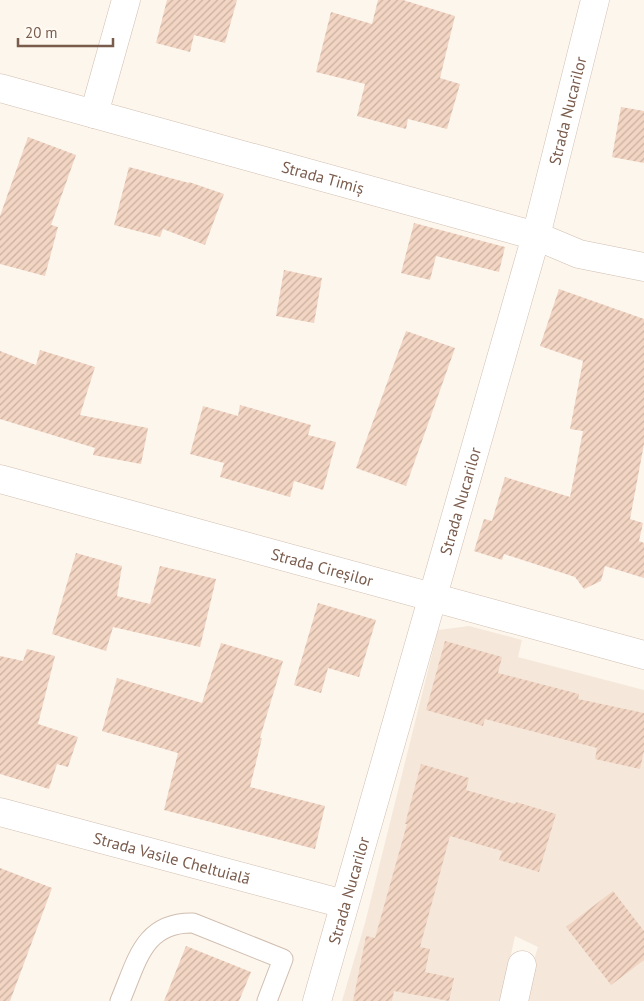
<svg xmlns="http://www.w3.org/2000/svg" width="644" height="1001" viewBox="0 0 644 1001" font-family="'PT Sans',sans-serif">
<style>
.residential{fill:#f5e8da}
.building{fill:url(#building-hatch)}
.lines{fill:none;stroke-linecap:round;stroke-linejoin:round}
.service-casing{stroke:#d1beb0;stroke-width:21}
.minor-casing{stroke:#d1beb0;stroke-width:29}
.service{stroke:#fff;stroke-width:19}
.minor{stroke:#fff;stroke-width:28}
.labels{text-anchor:middle;stroke-width:5;stroke-linejoin:round;paint-order:stroke}
.street-label{font-size:16px;fill:#7a5c4d;stroke:#fffaf3}
</style>
<defs>
<pattern id="building-hatch" width="6" height="6" patternUnits="userSpaceOnUse" patternTransform="scale(1.25)"><rect width="6" height="6" fill="#f3d5c3"/><path d="M-1 1l2-2M0 6l6-6M5 7l2-2" fill="none" stroke="#cab0a1"/></pattern>
</defs>
<rect width="100%" height="100%" fill="#fdf6ec"/>
<path class="residential" d="M 469,626 L 522,640 L 518,657 L 644,690 L 644,1001 L 521,1001 L 538,947 L 515,936 L 501,1001 L 342,1001 L 365,923 L 438,630 Z"/>
<g class="building">
<path d="M 167,0 L 237,0 L 225,43 L 194,35 L 190,52 L 156,43 Z"/>
<path d="M 378,0 L 403,0 L 455,16 L 440,78 L 460,84 L 447,129 L 408,119 L 406,129 L 357,116 L 365,84 L 316,72 L 331,12 L 372,24 Z"/>
<path d="M 621,107 L 644,111 L 644,163 L 612,157 Z"/>
<path d="M 28,137 L 76,155 L 51,225 L 58,227 L 45,276 L 0,264 L 0,216 Z"/>
<path d="M 129,167 L 189,183 L 189,182 L 224,194 L 205,245 L 163,229 L 160,237 L 114,225 Z"/>
<path d="M 414,223 L 505,247 L 499,272 L 436,256 L 430,280 L 401,273 Z"/>
<path d="M 284,270 L 322,278 L 314,323 L 276,316 Z"/>
<path d="M 559,289 L 644,319 L 644,444 L 630,519 L 643,523 L 639,541 L 644,543 L 644,578 L 605,566 L 601,581 L 584,589 L 575,577 L 504,554 L 502,560 L 474,551 L 484,519 L 492,521 L 505,477 L 570,497 L 583,431 L 570,429 L 583,361 L 540,346 Z"/>
<path d="M 406,331 L 455,348 L 406,486 L 356,468 Z"/>
<path d="M 40,350 L 95,367 L 80,415 L 148,428 L 141,464 L 93,455 L 95,448 L 0,419 L 0,351 L 36,365 Z"/>
<path d="M 240,405 L 311,425 L 308,435 L 336,442 L 323,490 L 294,481 L 290,497 L 220,477 L 224,463 L 190,454 L 203,406 L 238,416 Z"/>
<path d="M 76,553 L 122,566 L 117,596 L 150,604 L 160,566 L 216,579 L 200,647 L 113,627 L 106,651 L 52,634 Z"/>
<path d="M 318,603 L 376,620 L 359,677 L 328,668 L 321,693 L 294,685 Z"/>
<path d="M 445,641 L 502,657 L 498,673 L 579,694 L 578,699 L 644,713 L 644,751 L 640,769 L 595,759 L 597,748 L 485,719 L 483,726 L 426,710 Z"/>
<path d="M 221,643 L 283,661 L 260,738 L 262,738 L 250,787 L 325,806 L 315,849 L 164,810 L 178,753 L 102,731 L 117,678 L 202,703 Z"/>
<path d="M 27,649 L 55,656 L 38,724 L 78,737 L 68,767 L 57,764 L 49,789 L 0,774 L 0,656 L 23,661 Z"/>
<path d="M 421,764 L 469,778 L 466,790 L 515,804 L 516,802 L 556,814 L 539,872 L 499,860 L 502,851 L 450,836 L 420,947 L 430,949 L 425,972 L 454,978 L 449,1001 L 394,991 L 392,1001 L 353,1001 L 366,936 L 375,938 L 407,824 L 405,824 Z"/>
<path d="M 0,868 L 52,888 L 10,1001 L 0,1001 Z"/>
<path d="M 613,891 L 644,931 L 644,960 L 611,985 L 566,927 Z"/>
<path d="M 186,946 L 251,972 L 239,1001 L 164,1001 Z"/>
</g>
<g class="lines">
<g class="service-casing">
<path id="service" d="M 120,1001 C 137,962 143,922 193,923 L 283,959 L 267,1001"/>
</g>
<g class="minor-casing">
<g id="minor">
<path id="s1" d="M 0,88 L 536,236 L 579,254 L 644,267"/>
<path d="M 94,114 L 126,0"/>
<path id="s2" d="M 0,479 L 644,655"/>
<path id="s3" d="M 0,812 L 344,904"/>
<path id="s4" d="M 317,1001 L 536,236 L 595,0"/>
<path d="M 514,1001 L 522,965"/>
</g>
</g>
<use href="#service" class="service"/>
<use href="#minor" class="minor"/>
</g>
<g class="labels">
<g class="street-label">
<text dy="6" stroke="none"><textPath href="#s4" startOffset="925">Strada Nucarilor</textPath></text>
<text dy="6" stroke="none"><textPath href="#s1" startOffset="335">Strada Timiș</textPath></text>
<text dy="6" stroke="none"><textPath href="#s4" startOffset="520">Strada Nucarilor</textPath></text>
<text dy="6" stroke="none"><textPath href="#s2" startOffset="334">Strada Cireșilor</textPath></text>
<text dy="6" stroke="none"><textPath href="#s3" startOffset="178">Strada Vasile Cheltuială</textPath></text>
<text dy="6" stroke="none"><textPath href="#s4" startOffset="115">Strada Nucarilor</textPath></text>
</g>
</g>
<path d="M18 38v8h95v-8" fill="none" stroke="#7a5c4d" stroke-width="2.5"/>
<text x="25" y="38" font-size="15" fill="#7a5c4d" stroke="#fffaf3" stroke-width="4" paint-order="stroke">20 m</text>
</svg>
